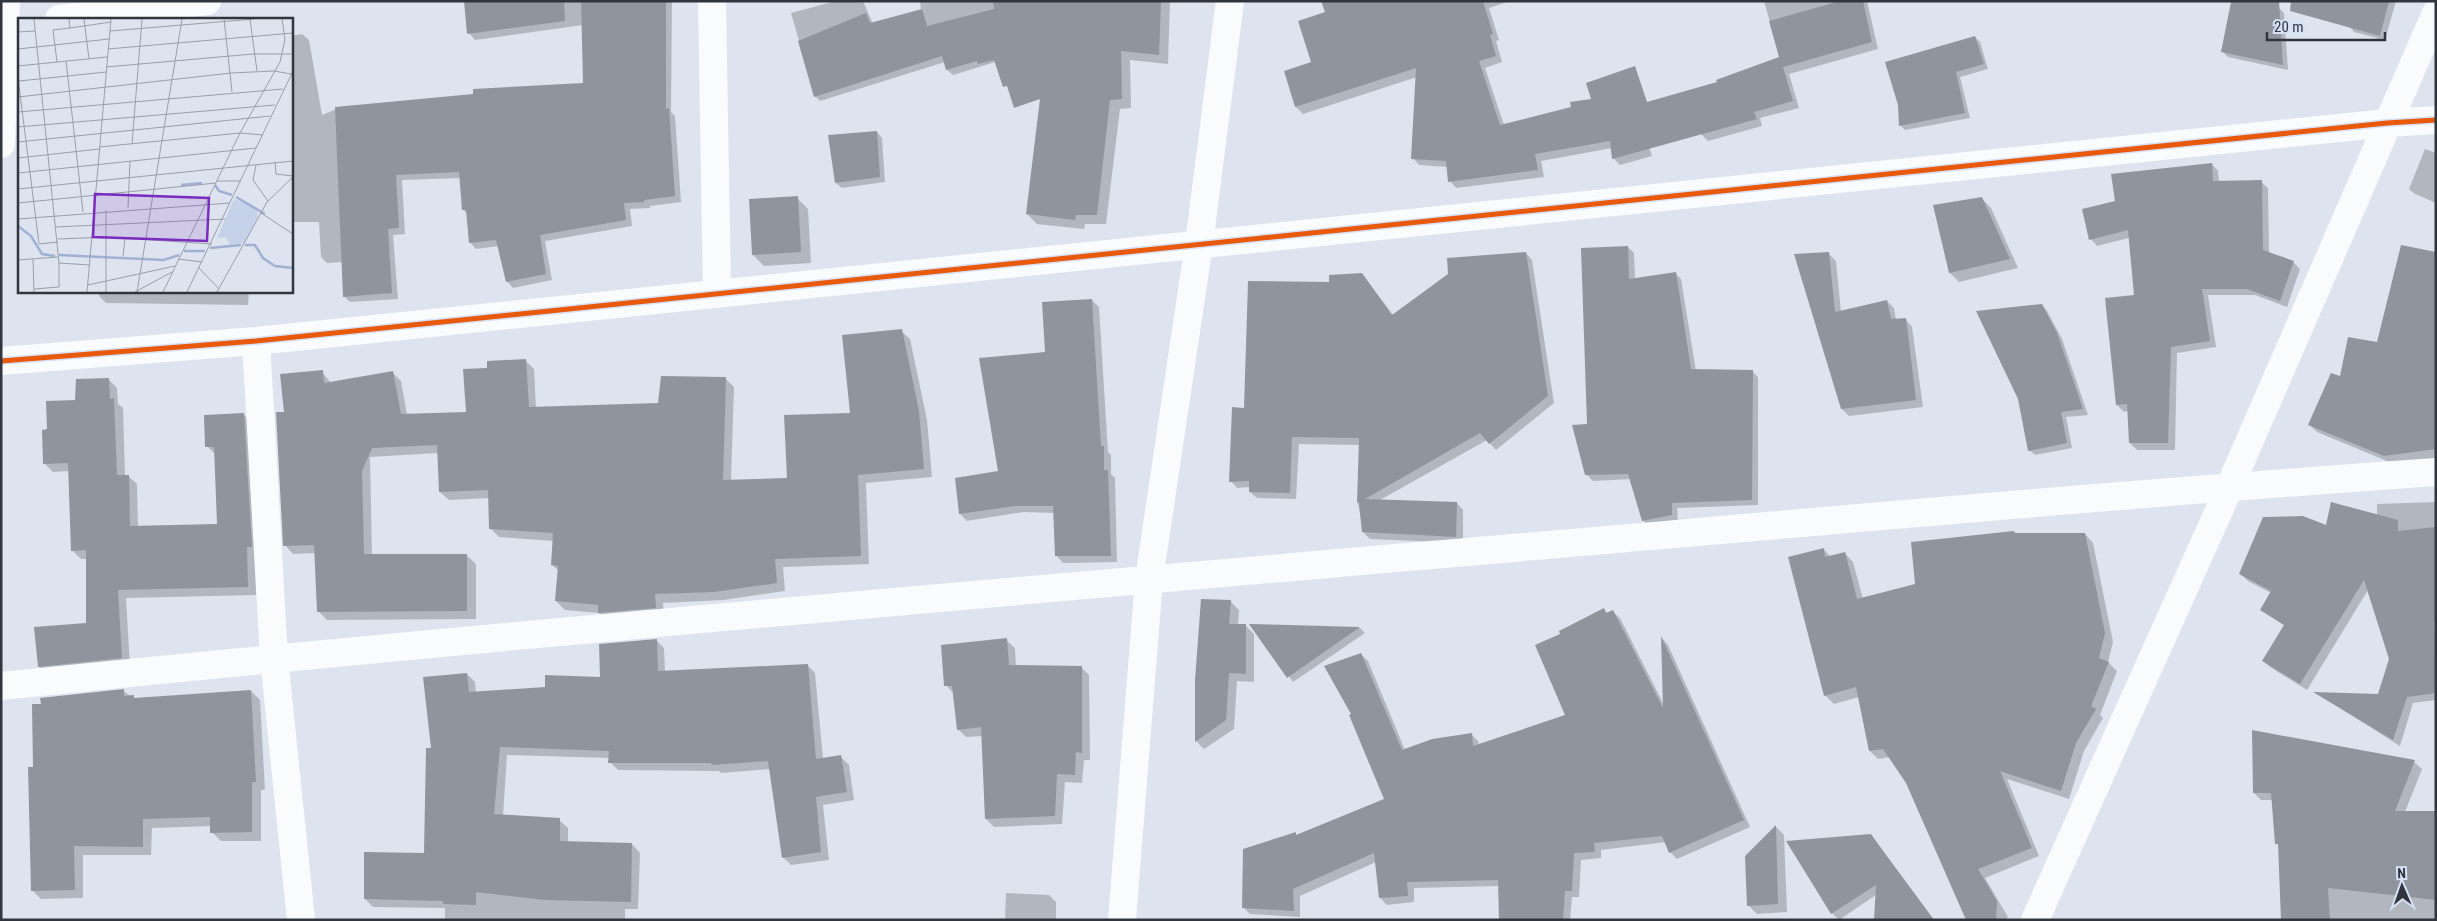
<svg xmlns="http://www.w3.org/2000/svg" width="2437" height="921" viewBox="0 0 2437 921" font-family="'Roboto Condensed',sans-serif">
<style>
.shadow{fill:#0003}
.building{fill:#90959d}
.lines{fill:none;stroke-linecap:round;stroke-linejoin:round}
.minor{stroke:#fafbfd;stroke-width:28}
.tertiary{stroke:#fafbfd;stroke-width:28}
.cycleway-casing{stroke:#d7e1f6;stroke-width:8}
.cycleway{stroke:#e8590c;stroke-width:5}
.inset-river{fill:none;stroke:#a0b1d4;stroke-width:2.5}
.inset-road{fill:none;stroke:#999ea8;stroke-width:1}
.view{fill:#7b2cbf;fill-opacity:0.15;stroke:#7b2cbf;stroke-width:2.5}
.inset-edge{fill:none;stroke:#31353e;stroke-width:2.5}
</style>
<rect width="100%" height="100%" fill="#dee4ef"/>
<g class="shadow">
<path d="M 485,1 L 672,1 L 671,112 L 675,116 L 681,202 L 650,206 L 650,208 L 630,209 L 632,226 L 545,241 L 552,280 L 513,288 L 507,281 L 499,246 L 476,249 L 470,242 L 467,214 L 463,209 L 460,178 L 402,180 L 405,234 L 393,235 L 398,299 L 350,302 L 344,296 L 342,262 L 327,263 L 321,257 L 319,222 L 291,222 L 291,36 L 302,34 L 309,40 L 322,115 L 339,108 L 584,84 L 583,25 L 475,40 L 469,33 Z"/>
<path d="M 836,1 L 863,1 L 873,24 L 921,10 L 920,1 L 1000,1 L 1005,59 L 953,75 L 947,70 L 945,62 L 820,101 L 815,96 L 791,13 Z"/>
<path d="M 1052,1 L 1170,1 L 1168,64 L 1130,60 L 1131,108 L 1120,109 L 1106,224 L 1085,224 L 1084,229 L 1037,224 L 1027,214 Z"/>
<path d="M 1322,1 L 1510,1 L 1489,8 L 1499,40 L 1496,41 L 1502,62 L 1485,68 L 1504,125 L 1572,108 L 1593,100 L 1628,79 L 1652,156 L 1620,165 L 1613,158 L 1612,148 L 1541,161 L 1544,177 L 1456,188 L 1450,181 L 1448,167 L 1419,165 L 1413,158 L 1417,77 L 1303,114 L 1296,107 L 1285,72 L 1313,63 L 1326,13 Z"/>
<path d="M 1764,1 L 1867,1 L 1878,49 L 1789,74 L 1799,108 L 1760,118 L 1762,126 L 1708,141 L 1701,134 L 1718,82 L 1780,58 Z"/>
<path d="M 2349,1 L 2396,1 L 2385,40 L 2354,32 L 2349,26 Z"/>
<path d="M 2279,8 L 2284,13 L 2288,70 L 2228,57 L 2222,51 Z"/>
<path d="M 1975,37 L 1980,42 L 1988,69 L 1960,77 L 1970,118 L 1905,130 L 1900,125 Z"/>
<path d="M 877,132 L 882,138 L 885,182 L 842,188 L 836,183 Z"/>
<path d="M 2425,149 L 2436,153 L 2436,203 L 2415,194 L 2409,189 Z"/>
<path d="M 2212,164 L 2218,171 L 2219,182 L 2261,182 L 2268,188 L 2269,253 L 2293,262 L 2300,269 L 2287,307 L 2255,295 L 2208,295 L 2216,347 L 2177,353 L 2175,450 L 2137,450 L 2130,443 L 2128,411 L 2124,412 L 2117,405 L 2135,296 L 2129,238 L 2097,246 L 2091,239 L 2116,202 Z"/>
<path d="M 797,198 L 808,209 L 811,263 L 764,266 L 753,255 Z"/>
<path d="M 1982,199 L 1991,208 L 2018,268 L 1959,282 L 1950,273 L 1935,206 Z"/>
<path d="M 1628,247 L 1634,253 L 1635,279 L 1675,273 L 1681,279 L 1696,371 L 1752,371 L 1758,377 L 1758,505 L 1677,508 L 1678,521 L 1649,527 L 1643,520 L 1631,479 L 1593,481 L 1586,474 L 1589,425 Z"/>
<path d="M 1526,253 L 1532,260 L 1554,403 L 1496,450 L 1487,440 L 1380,500 L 1457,503 L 1463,510 L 1463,543 L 1370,539 L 1363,532 L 1358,503 L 1360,445 L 1299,444 L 1296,499 L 1257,498 L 1250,492 L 1250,487 L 1237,488 L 1231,481 L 1245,409 L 1331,283 L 1362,274 L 1393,315 Z"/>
<path d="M 1828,253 L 1836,261 L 1841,312 L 1887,301 L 1894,308 L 1896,320 L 1905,319 L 1912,327 L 1923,407 L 1849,416 L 1842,409 Z"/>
<path d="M 2436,260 L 2436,465 L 2399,466 L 2317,432 L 2310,425 L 2341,378 L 2377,344 Z"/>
<path d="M 99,291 L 249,291 L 248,305 L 106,303 L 99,296 Z"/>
<path d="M 1092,300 L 1099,307 L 1108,452 L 1111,455 L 1111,474 L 1115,478 L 1117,562 L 1063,563 L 1056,555 L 1055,513 L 1023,512 L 967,521 L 960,514 L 999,472 L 1046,353 Z"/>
<path d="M 2042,305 L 2047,311 L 2062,339 L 2088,415 L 2066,417 L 2072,448 L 2035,455 L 2029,450 Z"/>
<path d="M 901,331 L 910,339 L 927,420 L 932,477 L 866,483 L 869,564 L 783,567 L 785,591 L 723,600 L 663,603 L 664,616 L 608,621 L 599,613 L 565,610 L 556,601 L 559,571 L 552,565 L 554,541 L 499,537 L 491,529 L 490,498 L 449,500 L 440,492 L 438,453 L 370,457 L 372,556 L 467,556 L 476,564 L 476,619 L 327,620 L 319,612 L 316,553 L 293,554 L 285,545 L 285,413 L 322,372 L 331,383 L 392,372 L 401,381 L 407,415 L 467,413 L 488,369 L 525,360 L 534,369 L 536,408 L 659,404 L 725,378 L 734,387 L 731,481 L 788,479 L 851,414 Z"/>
<path d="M 109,380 L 117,388 L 118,404 L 123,408 L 125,476 L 128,476 L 137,484 L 138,528 L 218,525 L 216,455 L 207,446 L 244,415 L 253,423 L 256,595 L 126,598 L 130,666 L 47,675 L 39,666 L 88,624 L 87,559 L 81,559 L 72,550 L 69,471 L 53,472 L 44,463 L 49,431 L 77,401 Z"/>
<path d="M 2436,502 L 2436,700 L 2413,703 L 2400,746 L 2316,693 L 2379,696 L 2390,659 L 2368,590 L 2307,690 L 2270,667 L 2264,661 L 2285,626 L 2261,609 L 2271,593 L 2248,581 L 2241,574 L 2326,527 L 2377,516 L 2377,504 Z"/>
<path d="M 2016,534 L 2085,534 L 2093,543 L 2113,642 L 2108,662 L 2117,671 L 2100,715 L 2103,718 L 2084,751 L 2069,799 L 2007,779 L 2039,856 L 1985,878 L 2008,917 L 2004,920 L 1968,920 L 1907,782 L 1891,757 L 1878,759 L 1870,751 L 1859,697 L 1834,704 L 1825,695 L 1824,550 L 1831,557 L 1845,553 L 1853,562 L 1863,599 L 1916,585 Z"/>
<path d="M 1230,601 L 1239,610 L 1238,625 L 1245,625 L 1254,634 L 1254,682 L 1237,681 L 1234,729 L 1204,749 L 1196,741 Z"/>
<path d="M 1604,610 L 1608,614 L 1613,612 L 1620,618 L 1664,705 L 1663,639 L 1668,645 L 1750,827 L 1677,859 L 1670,852 L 1666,842 L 1601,850 L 1601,858 L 1581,860 L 1579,897 L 1572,897 L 1570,920 L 1500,920 L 1499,886 L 1414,888 L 1414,902 L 1387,905 L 1380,898 L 1376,862 L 1300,896 L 1300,917 L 1250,914 L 1243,907 L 1295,833 L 1297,836 L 1385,800 L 1353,714 L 1361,654 L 1368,661 L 1405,750 L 1471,734 L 1478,741 L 1479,745 L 1567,716 L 1562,635 Z"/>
<path d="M 1252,625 L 1360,628 L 1365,633 L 1293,682 Z"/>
<path d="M 656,640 L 664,648 L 665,672 L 807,665 L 815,673 L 823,759 L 841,757 L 849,765 L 854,800 L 823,805 L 829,860 L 791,865 L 783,857 L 771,769 L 721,773 L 719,771 L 618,770 L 610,762 L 610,758 L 507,755 L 503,816 L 559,820 L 568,828 L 568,843 L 632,844 L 640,853 L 638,909 L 625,909 L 625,920 L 445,920 L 445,908 L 373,907 L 365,899 L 426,854 L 432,749 L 467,674 L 475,682 L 476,693 L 546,688 L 602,679 Z"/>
<path d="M 1006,640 L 1015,648 L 1016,667 L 1081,667 L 1089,675 L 1090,760 L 1084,760 L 1082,783 L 1065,782 L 1062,824 L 994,827 L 986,819 L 983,736 L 966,737 L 958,729 L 954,694 L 946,685 Z"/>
<path d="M 123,691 L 137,700 L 251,691 L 260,700 L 265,790 L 261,790 L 261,841 L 221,841 L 212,832 L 212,826 L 152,828 L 151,855 L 83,855 L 83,898 L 41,899 L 32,890 L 34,769 Z"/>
<path d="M 2414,762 L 2422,769 L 2405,812 L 2436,824 L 2436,920 L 2282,920 L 2280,846 L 2277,843 L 2273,800 L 2261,800 L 2254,793 Z"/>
<path d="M 1776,827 L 1784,835 L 1787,912 L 1757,914 L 1748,905 Z"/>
<path d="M 1870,836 L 1877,843 L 1934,920 L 1875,920 L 1876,895 L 1839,920 L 1832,913 Z"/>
<path d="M 1006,893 L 1049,895 L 1056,902 L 1056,920 L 1005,920 Z"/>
</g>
<g class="building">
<path d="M 464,1 L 564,1 L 565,21 L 467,34 Z"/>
<path d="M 581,1 L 666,1 L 666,109 L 669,108 L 675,196 L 644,200 L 644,202 L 624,203 L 626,220 L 540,235 L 546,274 L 506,282 L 496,240 L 469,243 L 466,210 L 462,210 L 459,172 L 396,175 L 399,228 L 388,229 L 392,293 L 343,297 L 335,107 L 473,94 L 473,89 L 583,83 Z"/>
<path d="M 993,1 L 1161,1 L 1159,55 L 1121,51 L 1122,99 L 1110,100 L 1097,215 L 1076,215 L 1075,220 L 1026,214 L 1040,99 L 1014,108 L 1007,86 L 1003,87 L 994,60 L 978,64 L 977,61 L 946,70 L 942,56 L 814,97 L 798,41 L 866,13 L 870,23 L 922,9 L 927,26 L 994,9 Z"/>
<path d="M 1321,1 L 1483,1 L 1493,34 L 1490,35 L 1496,56 L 1479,61 L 1500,125 L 1571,107 L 1570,102 L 1591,99 L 1586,83 L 1635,66 L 1647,102 L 1717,82 L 1716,80 L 1779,57 L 1769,21 L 1840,1 L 1863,1 L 1872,42 L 1783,67 L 1793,101 L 1754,112 L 1757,119 L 1612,159 L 1610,141 L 1535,154 L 1538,170 L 1448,182 L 1446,161 L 1411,159 L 1416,68 L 1295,107 L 1284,71 L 1311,62 L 1298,21 L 1325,12 Z"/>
<path d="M 2279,1 L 2283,65 L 2221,52 L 2231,2 Z"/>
<path d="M 2291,1 L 2389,1 L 2380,36 L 2290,11 Z"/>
<path d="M 1975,36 L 1984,64 L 1956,72 L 1965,113 L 1899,126 L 1898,105 L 1885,62 Z"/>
<path d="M 877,131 L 880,177 L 835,183 L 828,135 Z"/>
<path d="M 2212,163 L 2213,181 L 2262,180 L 2263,250 L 2294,261 L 2280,301 L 2247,289 L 2202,289 L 2210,341 L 2171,347 L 2168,443 L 2129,443 L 2127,404 L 2116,405 L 2105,298 L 2134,295 L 2128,230 L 2089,240 L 2082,209 L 2115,201 L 2111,174 Z"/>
<path d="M 798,196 L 801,252 L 752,255 L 749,199 Z"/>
<path d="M 1982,197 L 2010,259 L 1949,273 L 1933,205 Z"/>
<path d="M 2401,245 L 2436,252 L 2436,449 L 2384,456 L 2308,425 L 2331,373 L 2340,376 L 2348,337 L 2377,342 Z"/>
<path d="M 1628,246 L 1629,279 L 1676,272 L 1691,369 L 1753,370 L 1752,500 L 1672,503 L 1672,515 L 1642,521 L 1628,474 L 1585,475 L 1572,425 L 1587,424 L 1581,248 Z"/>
<path d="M 1526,252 L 1548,396 L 1489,444 L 1480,433 L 1365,499 L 1457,502 L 1456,537 L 1362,532 L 1359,502 L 1357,503 L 1359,438 L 1292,437 L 1290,493 L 1249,492 L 1249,481 L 1229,482 L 1232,407 L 1244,408 L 1248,281 L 1329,282 L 1329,275 L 1362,273 L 1392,315 L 1448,274 L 1447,258 Z"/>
<path d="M 1829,252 L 1835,312 L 1887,300 L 1891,319 L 1906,318 L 1916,400 L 1841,409 L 1794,254 Z"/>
<path d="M 1092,299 L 1101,446 L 1104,446 L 1104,470 L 1108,470 L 1111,556 L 1055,556 L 1053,506 L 1015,506 L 959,514 L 955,478 L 998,471 L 979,358 L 1045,352 L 1042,302 Z"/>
<path d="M 2042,304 L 2057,333 L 2083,409 L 2061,412 L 2067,443 L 2028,451 L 2018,399 L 1976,311 Z"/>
<path d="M 902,329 L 919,411 L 924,469 L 858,475 L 861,556 L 775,559 L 777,583 L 714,592 L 655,594 L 656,608 L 598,613 L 598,605 L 555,601 L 558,566 L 551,565 L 553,533 L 489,529 L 488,490 L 439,492 L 437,445 L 372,448 L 362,471 L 364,554 L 467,554 L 467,611 L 317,612 L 314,545 L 283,546 L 276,412 L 284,412 L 280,374 L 323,370 L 324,383 L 393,371 L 401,414 L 466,412 L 463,369 L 487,368 L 487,361 L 526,359 L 529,407 L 658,403 L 661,376 L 726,377 L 723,480 L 787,478 L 784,415 L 850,413 L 842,335 Z"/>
<path d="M 109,378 L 110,399 L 114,398 L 117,475 L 129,475 L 130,526 L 217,524 L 214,447 L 205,447 L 204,415 L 244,413 L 252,547 L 247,547 L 248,587 L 118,590 L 122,658 L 38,667 L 34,627 L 86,623 L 86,550 L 71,551 L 68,463 L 43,464 L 42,430 L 47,429 L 46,401 L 75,400 L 76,379 Z"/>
<path d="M 2331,502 L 2398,520 L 2398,531 L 2436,527 L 2436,621 L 2434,622 L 2436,693 L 2407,697 L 2393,740 L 2313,692 L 2378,694 L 2389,659 L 2364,580 L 2300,684 L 2262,661 L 2284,625 L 2260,610 L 2271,591 L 2239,574 L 2263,517 L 2303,516 L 2326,525 Z"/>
<path d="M 2014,531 L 2015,533 L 2085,533 L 2105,633 L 2099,658 L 2109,662 L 2091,706 L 2096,709 L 2076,743 L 2061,791 L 2000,771 L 2032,848 L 1978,869 L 1997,901 L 1996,920 L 1966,920 L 1906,783 L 1883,749 L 1869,751 L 1856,687 L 1824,696 L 1788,557 L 1824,548 L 1825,557 L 1845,552 L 1857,599 L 1915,584 L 1911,542 Z"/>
<path d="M 1201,599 L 1231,600 L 1229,624 L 1246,624 L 1246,674 L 1229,673 L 1226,720 L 1195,742 L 1195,680 Z"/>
<path d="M 1604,608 L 1606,613 L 1613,610 L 1663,708 L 1661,636 L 1744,820 L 1669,853 L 1662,836 L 1594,843 L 1595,852 L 1574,853 L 1572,891 L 1565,891 L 1563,920 L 1499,920 L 1498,880 L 1407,882 L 1408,896 L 1379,898 L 1374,853 L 1293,889 L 1294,911 L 1242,908 L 1243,849 L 1296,832 L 1296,835 L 1384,799 L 1349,715 L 1351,714 L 1324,666 L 1361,653 L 1402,750 L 1432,739 L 1472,733 L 1473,746 L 1565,715 L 1535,645 L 1560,634 L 1559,631 Z"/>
<path d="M 1249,624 L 1360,627 L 1287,678 Z"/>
<path d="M 1007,638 L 1009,665 L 1082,666 L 1082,753 L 1076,752 L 1075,775 L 1057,774 L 1055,816 L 985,819 L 981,727 L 957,730 L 952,686 L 944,686 L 941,645 Z"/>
<path d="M 657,639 L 658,671 L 808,664 L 816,759 L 841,755 L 847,792 L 816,797 L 821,852 L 782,858 L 768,761 L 712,765 L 711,763 L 608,763 L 609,751 L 500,747 L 494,814 L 560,818 L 560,841 L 632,843 L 631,902 L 545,900 L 476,892 L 476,905 L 443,904 L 443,901 L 364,899 L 364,852 L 424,853 L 426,748 L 431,748 L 423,677 L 467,673 L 469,692 L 545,687 L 545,675 L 600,677 L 599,644 Z"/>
<path d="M 124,689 L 124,696 L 134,695 L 134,698 L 251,690 L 256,782 L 252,782 L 252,832 L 210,833 L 210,817 L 143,819 L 143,847 L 74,846 L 75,890 L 31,891 L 28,767 L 33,767 L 32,704 L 41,704 L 40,698 Z"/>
<path d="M 2252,730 L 2415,760 L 2395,811 L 2436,811 L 2436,900 L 2328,888 L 2330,920 L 2281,920 L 2278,844 L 2275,844 L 2271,793 L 2253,793 Z"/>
<path d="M 1776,825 L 1778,904 L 1747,906 L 1745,856 Z"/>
<path d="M 1871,834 L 1878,844 L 1934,920 L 1874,920 L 1876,885 L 1831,914 L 1786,841 Z"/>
</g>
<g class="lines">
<g class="minor">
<path d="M 712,1 L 717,293"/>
<path d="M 59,19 L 207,1"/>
<path d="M 256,341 L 274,658 L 301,920"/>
<path d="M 1,361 L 256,341 L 2387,123 L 2436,120"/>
<path d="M 1,686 C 470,638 939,598 1408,557 C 1750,528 2093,496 2436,472"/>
<path d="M 1122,920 L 1149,579 L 1199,244 L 1230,1"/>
<path d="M 2035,920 L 2230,486 L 2436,13"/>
</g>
<path class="tertiary" d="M 1,144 L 6,1"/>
<g class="cycleway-casing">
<path id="cycleway" d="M 1,361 L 256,341 L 2387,123 L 2436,120"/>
</g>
<use href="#cycleway" class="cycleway"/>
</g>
<g transform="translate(18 18)">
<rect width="275" height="275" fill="#dee4ef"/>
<path d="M 216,181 L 233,188 L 239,192 L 240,198 L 226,225 L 212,227 L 208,219 L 199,220 Z" fill="#c6d1ea"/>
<path class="inset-river" d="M 163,167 L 184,165M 197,167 L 201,173 L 214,177M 218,179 L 247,196M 0,208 L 13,218 L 24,236 L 37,238M 227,227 L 237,227 L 245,240 L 257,248 L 275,250M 192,230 L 223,227M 166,233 L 187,233M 41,237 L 146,242 L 161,237"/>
<path class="inset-road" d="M 66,1 L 71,41M 206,1 L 214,74M 232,1 L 239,53M 52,10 L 93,4M 92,13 L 236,1M 0,14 L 17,13M 0,31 L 91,21M 90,31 L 275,15M 48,43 L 65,194M 39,44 L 35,12 L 52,10 L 51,1M 0,48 L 89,39M 88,49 L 235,36 L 275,36M 0,60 L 21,226 L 40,224M 1,63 L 88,54M 0,79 L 213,55 L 256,53 L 273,56M 0,94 L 265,71M 0,109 L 257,87M 0,124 L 252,98M 114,126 L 124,1M 81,129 L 222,115 L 245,117M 0,140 L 81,131M 257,144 L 258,156 L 275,158M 238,147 L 235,162 L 250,183M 0,155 L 238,130M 199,163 L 223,163M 0,171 L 275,143M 0,185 L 198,165M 110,190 L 112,143M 88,192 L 88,274M 243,195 L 275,216M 0,201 L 212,185M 38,209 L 207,201M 40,221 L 89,219 L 194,226M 0,233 L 0,264M 105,238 L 107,220M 15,241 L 16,274M 160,241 L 184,244M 0,242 L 40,239M 41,245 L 72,247M 181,250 L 201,271M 70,267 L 157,248M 16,271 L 41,269 L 41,245 L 16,1M 69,274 L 93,1M 117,274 L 154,254M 119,274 L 164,1M 145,274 L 222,115 L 262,44 L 267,21 L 264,1M 169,274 L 275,53M 199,274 L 249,184 L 275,159"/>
<path class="view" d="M 77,176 L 191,180 L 189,223 L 75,219 Z"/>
<rect width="275" height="275" class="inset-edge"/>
</g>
<rect width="2437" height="921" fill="none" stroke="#31353e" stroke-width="5"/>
<g transform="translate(2402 886) rotate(358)" stroke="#d7e1f6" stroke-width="4" paint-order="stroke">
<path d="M0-4L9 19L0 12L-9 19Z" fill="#31353e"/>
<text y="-8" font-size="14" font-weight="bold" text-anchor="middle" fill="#31353e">N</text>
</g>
<path d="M2267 32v8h118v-8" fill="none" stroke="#31353e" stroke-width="2.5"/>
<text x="2274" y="32" font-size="15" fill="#31353e" stroke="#d7e1f6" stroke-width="4" paint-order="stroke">20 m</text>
</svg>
